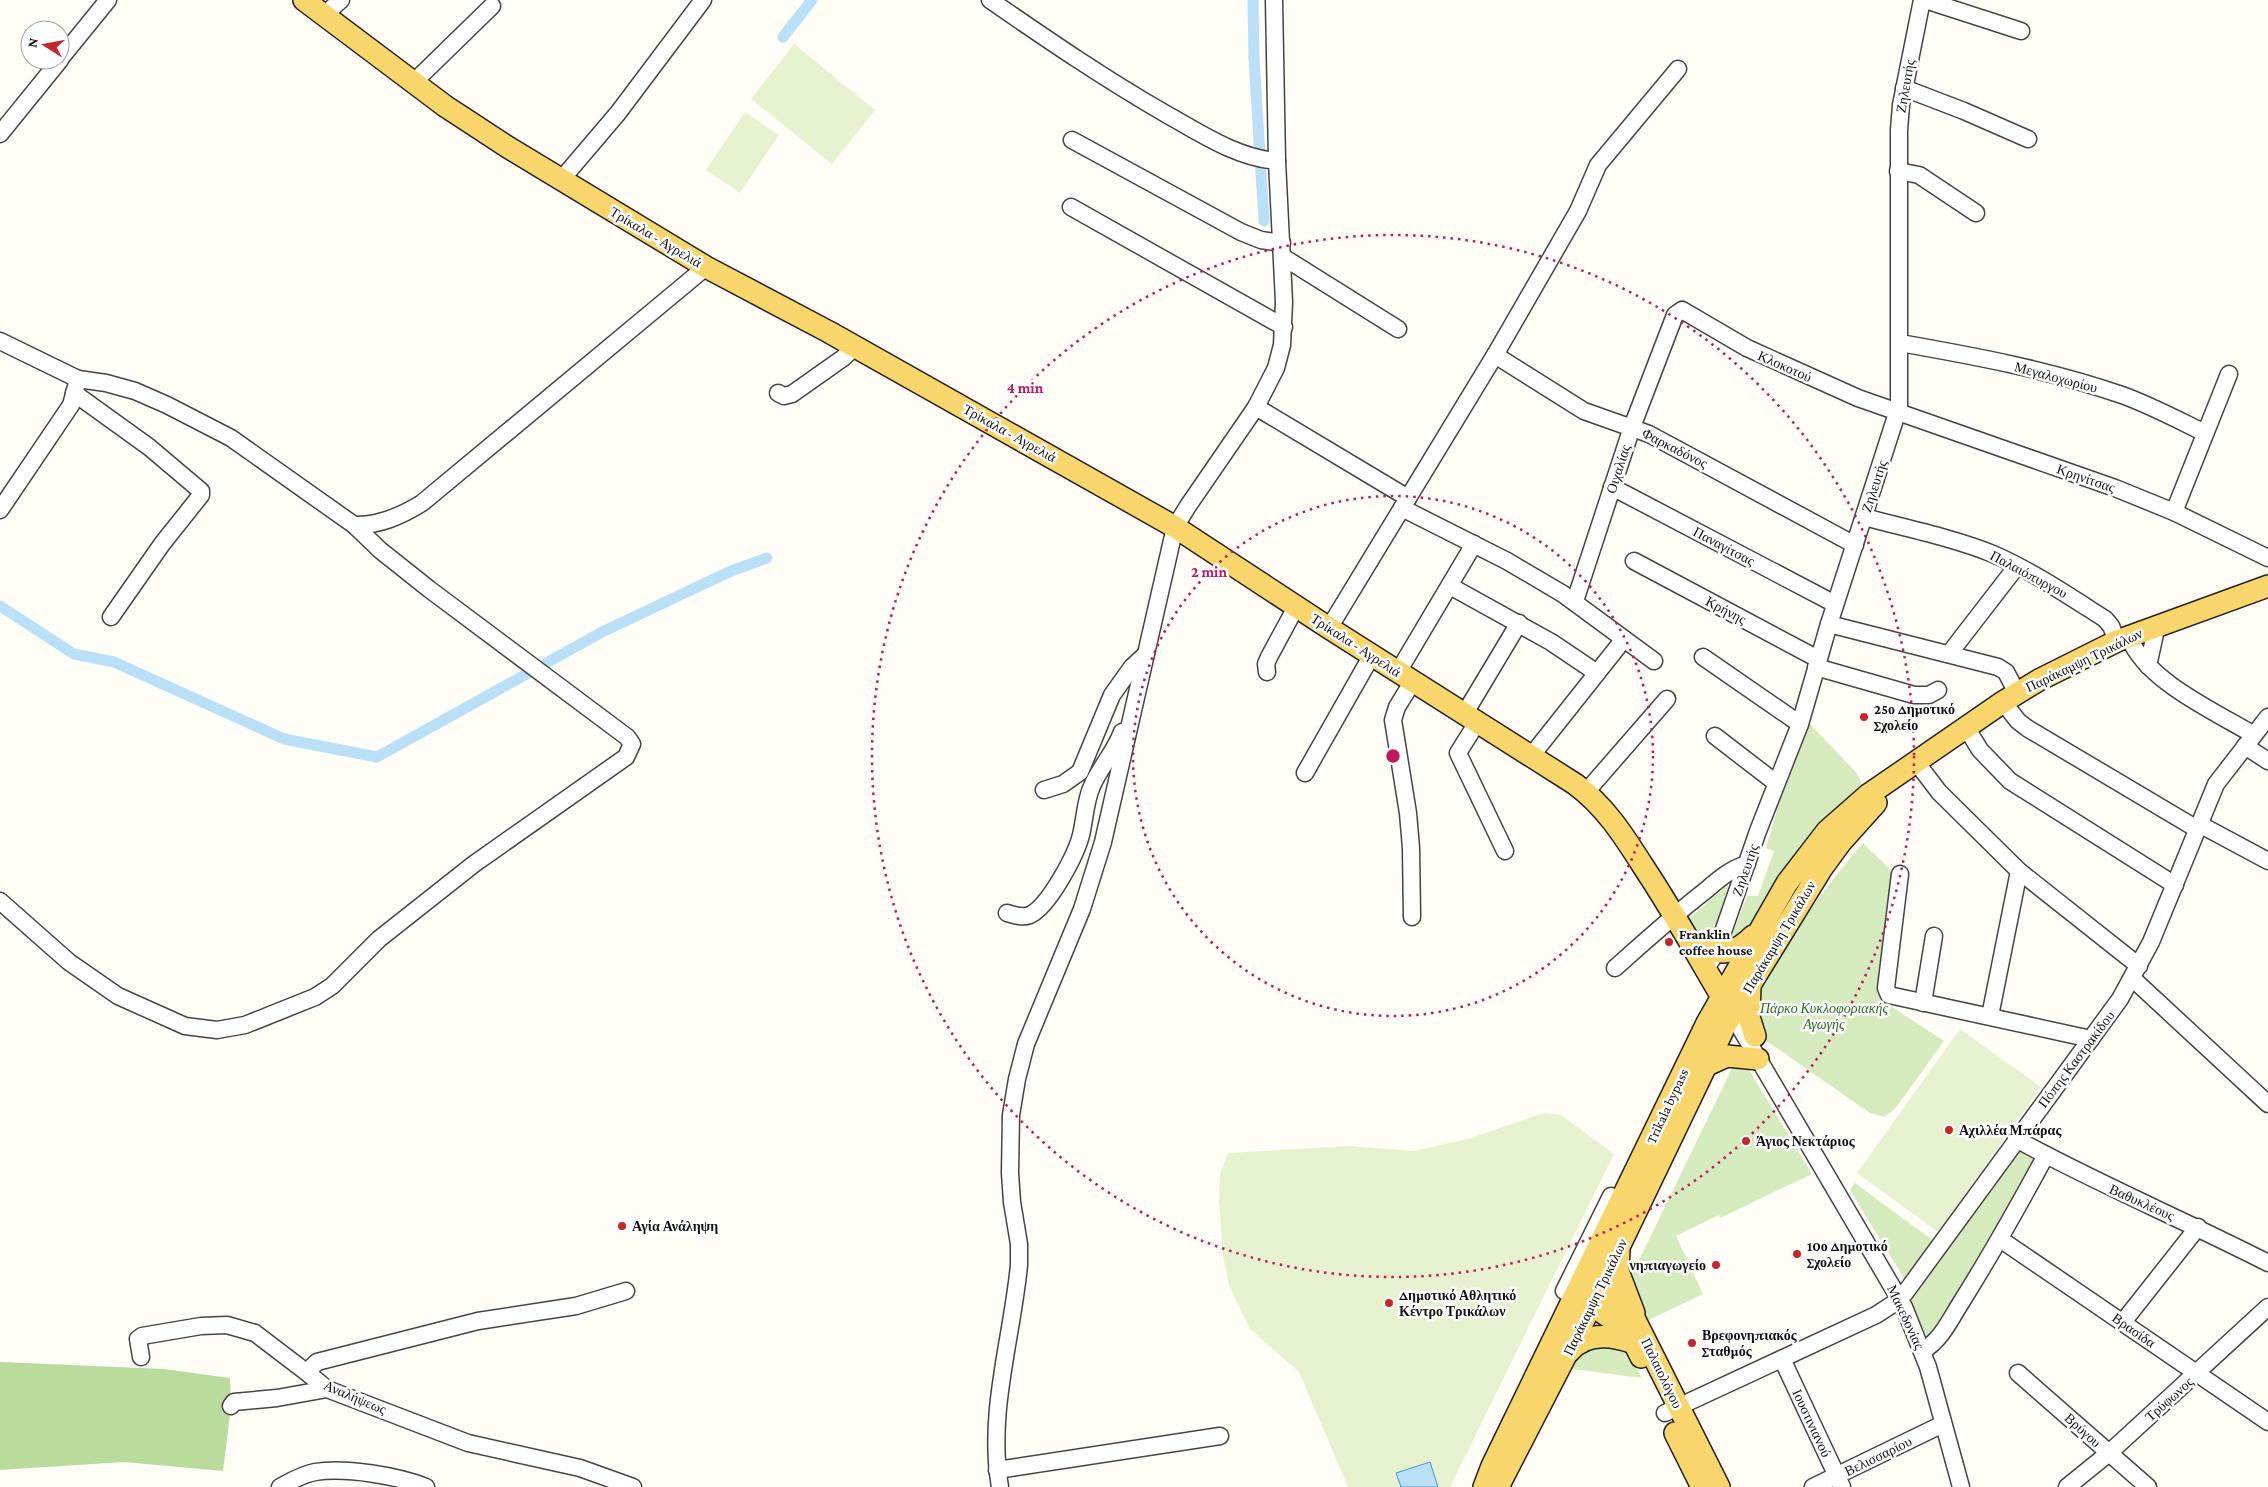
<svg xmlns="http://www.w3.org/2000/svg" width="2268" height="1487" viewBox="0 0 2268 1487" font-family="'Crimson Pro',serif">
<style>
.green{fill:#d5ebbd}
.forest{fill:#b9dc9c}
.pitch{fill:#e6f2cf}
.water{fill:#b9e0f7;stroke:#3f96cf}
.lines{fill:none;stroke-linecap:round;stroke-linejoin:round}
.canal{stroke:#b9e0f7;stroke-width:11}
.minor-casing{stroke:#444;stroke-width:19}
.major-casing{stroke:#222;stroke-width:24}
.minor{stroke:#fff;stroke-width:16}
.major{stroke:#f9d66b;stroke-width:21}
.ring{fill:none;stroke:#c2185b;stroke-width:2.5;stroke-dasharray:2.5 5}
.poi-dot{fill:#c4262e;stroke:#fff;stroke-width:2}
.labels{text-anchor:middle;stroke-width:5;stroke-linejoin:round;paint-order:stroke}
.street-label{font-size:14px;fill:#111;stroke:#fff}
.poi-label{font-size:14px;font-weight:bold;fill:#111;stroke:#fff;text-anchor:start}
.park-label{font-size:14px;font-style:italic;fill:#2f6b1f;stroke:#fff}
.centre{fill:#c2185b;stroke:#fff;stroke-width:2.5}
.ring-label{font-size:15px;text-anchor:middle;font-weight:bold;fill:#c2185b;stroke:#fff;stroke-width:5;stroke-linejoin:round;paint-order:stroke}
</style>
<rect width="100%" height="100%" fill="#fffdf5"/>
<g class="green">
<path d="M 1809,723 L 1856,772 L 1863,787 L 1749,940 L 1728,945 L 1747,896 L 1758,896 L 1774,851 L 1766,848 L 1779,803 Z"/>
<path d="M 1863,843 L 1897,876 L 1880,999 L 1944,1041 L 1895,1109 L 1884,1117 L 1870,1113 L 1762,1038 L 1757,995 L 1803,919 L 1841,869 Z"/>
<path d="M 1725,887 L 1730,888 L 1711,944 L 1708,945 L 1685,922 Z"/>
<path d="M 1734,1064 L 1748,1068 L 1812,1174 L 1720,1218 L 1719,1215 L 1676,1236 L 1703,1294 L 1647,1321 L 1627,1285 Z"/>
<path d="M 2018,1148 L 2039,1159 L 1946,1312 L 1928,1339 L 1911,1304 L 1912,1298 Z"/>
<path d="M 1855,1183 L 1935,1242 L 1905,1280 L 1850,1190 Z"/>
<path d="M 1617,1342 L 1630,1354 L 1642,1378 L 1572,1369 L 1582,1351 Z"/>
</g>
<path class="forest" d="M 0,1362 L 164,1369 L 230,1378 L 231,1406 L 223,1471 L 124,1462 L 0,1470 Z"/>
<g class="pitch">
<path d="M 794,44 L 875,110 L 832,164 L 751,99 Z"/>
<path d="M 745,112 L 779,135 L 740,193 L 706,170 Z"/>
<path d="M 1960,1029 L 2041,1087 L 1938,1232 L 1857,1173 Z"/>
<path d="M 1543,1113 L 1561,1115 L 1614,1154 L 1450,1487 L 1348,1487 L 1299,1372 L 1250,1329 L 1229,1286 L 1223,1256 L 1219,1201 L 1220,1174 L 1228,1153 L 1349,1146 L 1414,1151 L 1471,1138 Z"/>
</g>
<path class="water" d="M 1430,1462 L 1438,1487 L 1401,1487 L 1396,1473 Z"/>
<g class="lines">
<g class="canal">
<path d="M 1253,0 L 1254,58 L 1264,221"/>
<path d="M 783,37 L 812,0"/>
<path d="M 0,606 L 74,654 L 114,662 L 284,739 L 377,757 L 602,632 L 731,571 L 767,558"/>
</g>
<g class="minor-casing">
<g id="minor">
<path d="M 990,0 C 1048,40 1105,79 1166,114 C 1200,133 1237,158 1277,161"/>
<path d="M 1925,0 L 2021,31"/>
<path d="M 323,16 L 341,0"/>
<path d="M 60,59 L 108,0"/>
<path d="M 413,83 L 492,6"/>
<path d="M 1904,88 L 1964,111 L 2028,139"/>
<path d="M 0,134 L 60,60"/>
<path d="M 1072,140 L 1241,232 L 1261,240 L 1282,243"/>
<path d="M 1898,171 L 1919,175 L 1976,213"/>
<path d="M 561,180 L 618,113 L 703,0"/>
<path d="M 1071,207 L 1284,327"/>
<path d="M 1283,257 L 1398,329"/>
<path d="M 0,341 L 78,379"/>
<path d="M 1900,343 C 1974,356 2050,370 2122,395 C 2150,405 2178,420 2205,433"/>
<path d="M 1495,355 L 1584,411 L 1649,434 L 1855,545"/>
<path d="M 74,393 L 149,447 L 201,491 L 201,495 L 162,544 L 111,617"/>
<path d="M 778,393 L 784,396 L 792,394 L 843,358 L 855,347"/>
<path d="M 1256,407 L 1408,498"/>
<path d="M 1612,487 L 1835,604"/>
<path d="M 1402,508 L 1507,561 L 1563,594 L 1654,661"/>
<path d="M 0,510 L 71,405 L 78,379 L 106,383 L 135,391 L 167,405 L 231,438 L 354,525 L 380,550 L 429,589 L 627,737 L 632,744 L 626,757 L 474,864 L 379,939 L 332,986 L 315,997 L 245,1025 L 217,1030 L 185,1026 L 118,996 L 69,962 L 0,901"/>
<path d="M 2174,512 L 2229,374"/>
<path d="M 1864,517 C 1905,528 1954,538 1993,554 C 2032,571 2069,596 2105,619 L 2111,626 L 2117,641"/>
<path d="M 354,525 C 379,526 401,516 422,503 L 706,267"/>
<path d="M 1634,561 L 1818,659"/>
<path d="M 1450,586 L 1551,642 L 1597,673"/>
<path d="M 1575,601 L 1632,427 L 1675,315 L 1682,310 L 1747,348 L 1858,398 L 2115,488 L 2174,512 L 2268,558"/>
<path d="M 1829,624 L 1998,667 L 2006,672 L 2017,693"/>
<path d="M 1329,628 L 1495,355 L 1578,211 L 1598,165 L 1678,69"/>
<path d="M 2129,637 C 2146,681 2214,711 2254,735"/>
<path d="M 1949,654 L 2017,566"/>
<path d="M 1703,657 L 1800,724"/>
<path d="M 2148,666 L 2157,625"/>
<path d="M 1816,667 L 1914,695 L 1929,695 L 1938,690"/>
<path d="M 1267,672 L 1266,664 L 1269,657 L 1296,607"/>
<path d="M 1398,672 L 1474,544"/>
<path d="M 2003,702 L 2018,721 L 2027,728 L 2197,829"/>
<path d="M 1465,713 L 1519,623"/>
<path d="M 1478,721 L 1458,753 L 1505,851"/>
<path d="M 1966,727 L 1980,750 L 2010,781 L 2175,885"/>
<path d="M 1715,736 L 1776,783"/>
<path d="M 2245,746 L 2268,761"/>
<path d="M 1532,755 L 1624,639"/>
<path d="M 1917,763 L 1939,792 L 2019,871 L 2139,966"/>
<path d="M 1305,773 L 1372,655"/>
<path d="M 1044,790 L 1063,784 L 1080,772 L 1112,695 L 1132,667 L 1146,654"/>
<path d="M 1586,792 L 1667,699"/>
<path d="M 2199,824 L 2268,861"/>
<path d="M 1900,874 L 1886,988 L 1889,995 L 2091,1039"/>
<path d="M 1007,913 C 1014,915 1022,918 1030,915 C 1049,906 1076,855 1081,835 C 1085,819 1085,801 1092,786 C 1100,767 1115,752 1122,732"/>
<path d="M 1412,917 L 1411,848 L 1408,813 L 1393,720 L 1397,707 L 1413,681"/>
<path d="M 1711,961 L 1716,952 L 1758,831 L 1800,724 L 1829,624 L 1899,407 L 1899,130 L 1901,105 L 1922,0"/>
<path d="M 1615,968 C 1644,942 1674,915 1705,891 C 1718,880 1730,869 1747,864"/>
<path d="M 2132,978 L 2268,1104"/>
<path d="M 1923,1003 L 1934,936"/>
<path d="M 1732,1014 L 1904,1307 L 1928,1367 L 1961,1487"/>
<path d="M 1990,1016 L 2019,871"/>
<path d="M 2016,1139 C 2098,1184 2184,1220 2268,1263"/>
<path d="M 2000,1239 L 2268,1422"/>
<path d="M 626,1291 L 576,1306 L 478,1321 L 317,1362 L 311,1368 L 310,1375 L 327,1389 L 468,1443 L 580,1468 L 633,1487"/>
<path d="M 1575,1296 L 1564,1291 L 1611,1196"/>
<path d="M 2123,1322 L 2198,1227"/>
<path d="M 1922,1351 C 1941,1341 1951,1318 1962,1301 C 1992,1253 2019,1205 2046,1155"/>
<path d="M 141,1357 L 138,1339 L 142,1336 L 201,1326 L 227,1325 L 255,1333 L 310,1375"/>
<path d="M 1782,1359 L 1842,1487"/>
<path d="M 2018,1373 L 2148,1487"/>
<path d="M 231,1406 L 234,1402 L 277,1398 L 327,1389"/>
<path d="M 1665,1413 L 1876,1315 L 1893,1304 L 1905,1293 L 2120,999 L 2151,942 L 2216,784 L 2268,717"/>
<path d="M 997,1470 L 1220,1436"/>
<path d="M 280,1487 C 291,1481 303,1474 315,1472 C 346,1467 398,1476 426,1487"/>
<path d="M 1000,1487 C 987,1413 1012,1339 1019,1265 L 1019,1244 L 1012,1202 L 1010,1173 L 1011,1115 L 1017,1079 L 1026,1044 L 1082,909 L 1103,842 L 1175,527 L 1188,506 L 1256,407 L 1276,368 L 1282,345 L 1284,302 L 1277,161 L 1274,0"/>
<path d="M 1813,1487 L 1943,1424"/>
<path d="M 2067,1487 L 2109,1453 L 2268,1307"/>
</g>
</g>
<g class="major-casing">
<g id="major">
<path d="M 304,0 L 445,106 L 506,146 L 706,267 L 829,332 L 1175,527 L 1329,628 L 1575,784 C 1605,806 1624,836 1643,866 C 1675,914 1702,964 1732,1014"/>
<path d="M 1700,943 C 1719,959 1737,952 1753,936"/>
<path d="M 1750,987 L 1749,1017 L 1755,1036"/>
<path d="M 1705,1066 L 1727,1056 L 1758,1059"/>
<path d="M 1619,1251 L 1618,1271 L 1634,1313"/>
<path d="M 1587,1283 L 1622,1303 L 1632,1314 L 1719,1487"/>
<path d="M 1579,1299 C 1606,1313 1629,1328 1641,1357"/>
<path d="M 1569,1352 C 1586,1331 1612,1335 1634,1343"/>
<path d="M 1675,1433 L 1702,1487"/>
<path d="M 1484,1487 L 1492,1466 L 1707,1023 L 1787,883 L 1827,831 L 1868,795 L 2003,702 L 2039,680 L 2117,641 L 2268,586"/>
<path d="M 1498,1487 L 1583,1322 L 1726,1024 L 1822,868 L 1841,842 L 1876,803"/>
</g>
</g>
<use href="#minor" class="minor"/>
<use href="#major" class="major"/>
</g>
<g class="ring">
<circle cx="1393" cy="756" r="260"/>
<circle cx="1393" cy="756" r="521"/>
</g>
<g class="poi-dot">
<circle cx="1864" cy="717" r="5"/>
<circle cx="1669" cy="942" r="5"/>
<circle cx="1949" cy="1130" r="5"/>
<circle cx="1746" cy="1141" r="5"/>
<circle cx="622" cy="1226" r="5"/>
<circle cx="1797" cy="1254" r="5"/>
<circle cx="1716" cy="1265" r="5"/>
<circle cx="1389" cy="1303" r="5"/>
<circle cx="1692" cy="1343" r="5"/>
</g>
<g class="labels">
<g class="street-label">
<text transform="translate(1905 86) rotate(-80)" y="5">Ζηλευτής</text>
<text transform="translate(656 237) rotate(31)" y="5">Τρίκαλα - Αγρελιά</text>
<text transform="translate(1785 366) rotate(24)" y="5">Κλοκοτού</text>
<text transform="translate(2056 377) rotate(15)" y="5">Μεγαλοχωρίου</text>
<text transform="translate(1010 433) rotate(29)" y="5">Τρίκαλα - Αγρελιά</text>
<text transform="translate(1675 448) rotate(27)" y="5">Φαρκαδόνος</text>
<text transform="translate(1618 469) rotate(-72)" y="5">Οιχαλίας</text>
<text transform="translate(2086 478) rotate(19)" y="5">Κρηνίτσας</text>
<text transform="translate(1874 486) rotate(-72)" y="5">Ζηλευτής</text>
<text transform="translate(1724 546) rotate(28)" y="5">Παναγίτσας</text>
<text transform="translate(2029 574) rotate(28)" y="5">Παλαιόπυργου</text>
<text transform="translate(1726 610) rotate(28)" y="5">Κρήνης</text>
<text transform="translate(1356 645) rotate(33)" y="5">Τρίκαλα - Αγρελιά</text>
<text transform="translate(2084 660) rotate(-26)" y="5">Παράκαμψη Τρικάλων</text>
<text transform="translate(1745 870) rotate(-71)" y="5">Ζηλευτής</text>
<text transform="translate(1779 937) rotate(-59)" y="5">Παράκαμψη Τρικάλων</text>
<text transform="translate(2076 1059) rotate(-53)" y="5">Πόπης Καστρακίδου</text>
<text transform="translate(1667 1106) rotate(-65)" y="5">Trikala bypass</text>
<text transform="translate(2142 1202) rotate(24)" y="5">Βαθυκλέους</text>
<text transform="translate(1595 1297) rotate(-64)" y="5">Παράκαμψη Τρικάλων</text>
<text transform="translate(1906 1317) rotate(65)" y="5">Μακεδονίας</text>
<text transform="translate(2134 1330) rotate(35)" y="5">Βρασίδα</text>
<text transform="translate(1662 1373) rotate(64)" y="5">Παλαιολόγου</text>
<text transform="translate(355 1397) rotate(23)" y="5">Αναλήψεως</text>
<text transform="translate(2169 1399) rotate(-42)" y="5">Τρύφωνος</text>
<text transform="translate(1812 1423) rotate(65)" y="5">Ιουστινιανού</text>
<text transform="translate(2083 1430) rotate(42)" y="5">Βρύγου</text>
<text transform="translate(1878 1456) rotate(-26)" y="5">Βελισσαρίου</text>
</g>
<g class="poi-label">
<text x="1874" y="714">25ο Δημοτικό<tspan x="1874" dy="16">Σχολείο</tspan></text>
<text x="1679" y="939">Franklin<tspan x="1679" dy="16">coffee house</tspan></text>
<text x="1959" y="1135">Αχιλλέα Μπάρας</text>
<text x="1756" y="1146">Άγιος Νεκτάριος</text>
<text x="632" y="1231">Αγία Ανάληψη</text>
<text x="1807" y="1251">10ο Δημοτικό<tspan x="1807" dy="16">Σχολείο</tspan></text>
<text x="1706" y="1270" text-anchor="end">νηπιαγωγείο</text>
<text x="1399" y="1300">Δημοτικό Αθλητικό<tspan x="1399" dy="16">Κέντρο Τρικάλων</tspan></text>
<text x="1702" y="1340">Βρεφονηπιακός<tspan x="1702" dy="16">Σταθμός</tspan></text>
</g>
<g class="park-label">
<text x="1824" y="1013">Πάρκο Κυκλοφοριακής<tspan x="1824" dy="16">Αγωγής</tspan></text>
</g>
</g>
<circle cx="1393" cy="756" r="8" class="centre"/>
<g class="ring-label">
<text x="1025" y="393">4 min</text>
<text x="1209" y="577">2 min</text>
</g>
<g transform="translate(45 45) rotate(281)"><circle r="24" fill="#ffffff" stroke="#a0a0a0"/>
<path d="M0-4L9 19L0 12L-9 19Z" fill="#c4262e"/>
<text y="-8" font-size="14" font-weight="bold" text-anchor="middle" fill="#111111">N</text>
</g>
</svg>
